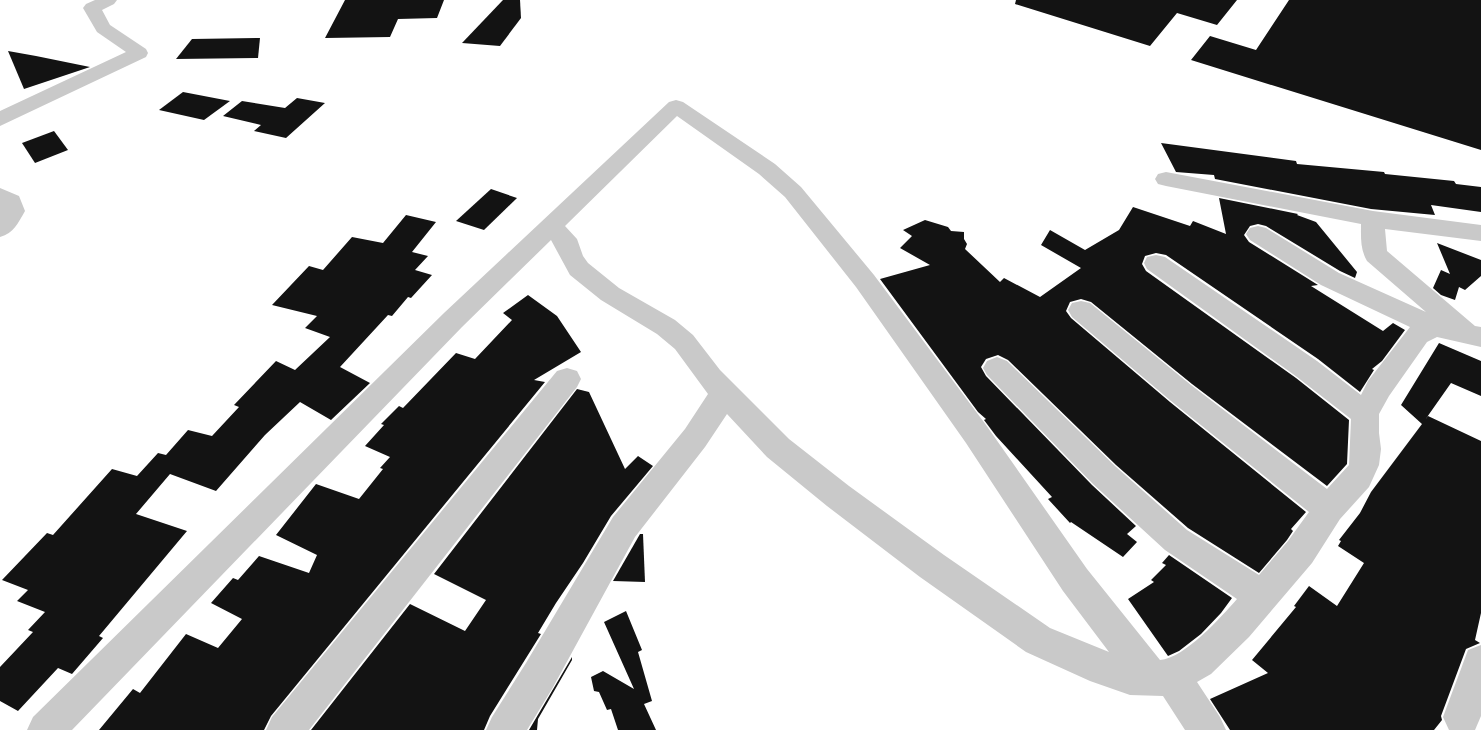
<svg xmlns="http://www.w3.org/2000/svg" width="1481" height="730" viewBox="0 0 1481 730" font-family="'Source Sans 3',sans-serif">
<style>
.building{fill:#131313}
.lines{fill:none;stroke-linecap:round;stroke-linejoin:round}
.minor{fill:#c9c9c9;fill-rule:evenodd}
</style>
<rect width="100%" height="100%" fill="#fff"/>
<g class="building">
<path d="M 345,0 L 444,0 L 437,18 L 398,19 L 390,37 L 325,38 Z"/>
<path d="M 503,0 L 520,0 L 521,18 L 500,46 L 462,43 Z"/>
<path d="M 1016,0 L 1237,0 L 1217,25 L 1177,13 L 1150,46 L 1015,4 Z"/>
<path d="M 1289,0 L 1481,0 L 1481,150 L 1191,60 L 1210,36 L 1256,50 Z"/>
<path d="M 260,38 L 258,58 L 176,59 L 192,39 Z"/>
<path d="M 8,51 L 36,56 L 90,67 L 24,89 Z"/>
<path d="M 183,92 L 230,101 L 204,120 L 159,110 Z"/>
<path d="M 297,98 L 325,103 L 286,138 L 254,131 L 261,125 L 223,116 L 242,101 L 285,108 Z"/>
<path d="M 54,131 L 68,150 L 35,163 L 22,143 Z"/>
<path d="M 1161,143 L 1296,161 L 1297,164 L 1384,172 L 1385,174 L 1454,181 L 1456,184 L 1481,187 L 1481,212 L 1431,205 L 1435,215 L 1371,209 L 1215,179 L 1214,175 L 1176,172 Z"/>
<path d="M 491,189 L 517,198 L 484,230 L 456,221 Z"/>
<path d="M 1219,198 L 1298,214 L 1297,215 L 1316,222 L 1357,272 L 1355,278 L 1340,271 L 1266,226 L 1258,224 L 1250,226 L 1244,235 L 1249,242 L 1318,285 L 1311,286 L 1383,331 L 1393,323 L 1405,330 L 1382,361 L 1372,369 L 1374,370 L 1360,392 L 1318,359 L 1166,255 L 1156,253 L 1145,256 L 1142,264 L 1146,271 L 1296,378 L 1349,420 L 1347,464 L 1327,486 L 1192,384 L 1091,302 L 1081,299 L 1070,302 L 1066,311 L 1071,318 L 1170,402 L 1306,512 L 1291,529 L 1293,531 L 1287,540 L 1259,573 L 1188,528 L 1116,465 L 1008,360 L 998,355 L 986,359 L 981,367 L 986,376 L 1092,485 L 1136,526 L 1127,534 L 1137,542 L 1123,557 L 1071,522 L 1070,523 L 1048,499 L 1052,497 L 996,436 L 984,420 L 986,419 L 978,412 L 880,279 L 930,265 L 900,248 L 912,236 L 903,230 L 925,220 L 948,227 L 951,231 L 964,232 L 964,239 L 967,244 L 965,249 L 1000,282 L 1004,278 L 1040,297 L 1081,268 L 1041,245 L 1050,230 L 1085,250 L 1119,230 L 1133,207 L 1190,226 L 1193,221 L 1226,234 Z"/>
<path d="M 406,215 L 436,222 L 412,252 L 428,256 L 415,270 L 432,275 L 411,298 L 408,297 L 392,316 L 388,315 L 340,367 L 370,383 L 331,420 L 300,402 L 265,435 L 216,491 L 170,474 L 136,514 L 187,531 L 99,636 L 103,638 L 72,674 L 58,668 L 18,711 L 0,701 L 0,667 L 33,632 L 28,630 L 45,612 L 17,601 L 28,590 L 2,580 L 47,533 L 53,535 L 112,469 L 137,476 L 158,453 L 166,455 L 188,430 L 212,436 L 239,407 L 234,405 L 276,361 L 295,370 L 330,337 L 305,328 L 317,316 L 272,305 L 309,266 L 323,270 L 352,237 L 383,243 Z"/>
<path d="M 1437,243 L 1481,260 L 1481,276 L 1465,290 L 1459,287 L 1455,300 L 1441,295 L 1433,288 L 1441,270 L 1450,274 Z"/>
<path d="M 528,295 L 557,316 L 581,352 L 534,380 L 545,382 L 271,716 L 264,730 L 99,730 L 133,689 L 140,693 L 186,634 L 218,648 L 242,619 L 211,603 L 233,578 L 238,580 L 259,556 L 309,573 L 317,555 L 276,535 L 316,484 L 359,499 L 383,469 L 380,468 L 390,457 L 365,446 L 384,425 L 381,424 L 399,406 L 403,408 L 456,353 L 475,359 L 512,320 L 503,313 Z"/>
<path d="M 1439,343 L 1481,361 L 1481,396 L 1451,383 L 1425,420 L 1428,416 L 1481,441 L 1481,613 L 1475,640 L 1480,643 L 1466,649 L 1441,716 L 1442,720 L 1434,730 L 1230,730 L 1210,699 L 1268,673 L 1252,660 L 1296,607 L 1294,606 L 1309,586 L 1337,606 L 1364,563 L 1338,546 L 1341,541 L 1339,540 L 1360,513 L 1371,492 L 1422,424 L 1401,405 Z"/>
<path d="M 577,389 L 589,392 L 625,469 L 638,456 L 653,466 L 611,516 L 583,563 L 556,603 L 538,633 L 541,634 L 490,716 L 484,730 L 311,730 L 410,604 L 465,631 L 486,600 L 434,574 Z"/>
<path d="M 640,534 L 643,534 L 645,582 L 613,581 Z"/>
<path d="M 1169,555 L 1232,598 L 1221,613 L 1201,634 L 1179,651 L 1168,656 L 1128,599 L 1154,582 L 1151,580 L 1166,565 L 1162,563 Z"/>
<path d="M 626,611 L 642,650 L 638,652 L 652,701 L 644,704 L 656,730 L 618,730 L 611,709 L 607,710 L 599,692 L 594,691 L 591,677 L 603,671 L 634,689 L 604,622 Z"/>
<path d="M 572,657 L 572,660 L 538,719 L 537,730 L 529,730 Z"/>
</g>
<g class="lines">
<g class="minor">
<path d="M 95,0 L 117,0 L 114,4 L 102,10 L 110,25 L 146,49 L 148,53 L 146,57 L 0,126 L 0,111 L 126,52 L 97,32 L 83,8 L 86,4 Z"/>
<path d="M 676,100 L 683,102 L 775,164 L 801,187 L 874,275 L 986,425 L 1087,569 L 1160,660 C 1185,658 1221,617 1237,599 L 1165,550 L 1093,484 L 987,375 L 983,368 L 987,361 L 997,357 L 1007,361 L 1115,466 L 1187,530 L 1259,575 L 1288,541 L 1309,512 L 1171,401 L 1072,317 L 1068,310 L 1072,303 L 1081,301 L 1090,303 L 1191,385 L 1327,489 L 1349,465 L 1351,419 L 1297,377 L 1147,269 L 1144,263 L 1147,257 L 1156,255 L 1165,257 L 1317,361 L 1361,395 L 1368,381 L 1410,327 L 1321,285 L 1250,240 L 1246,234 L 1250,228 L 1258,226 L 1266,228 L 1339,273 L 1426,312 L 1367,261 C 1360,249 1361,237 1361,224 L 1166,186 L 1158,184 L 1155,179 L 1158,174 L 1166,172 L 1373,211 L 1481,225 L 1481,241 L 1385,229 L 1387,251 L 1475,326 L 1481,327 L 1481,347 L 1437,337 L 1427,342 L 1389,396 L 1379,414 L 1379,433 L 1381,449 L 1379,465 L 1369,487 L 1340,519 L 1312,563 L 1249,637 L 1211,674 L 1197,682 L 1220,717 L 1226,730 L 1185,730 L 1163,696 L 1130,695 L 1090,681 L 1026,652 L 920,577 L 827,506 L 767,457 L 727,414 L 705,447 L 635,537 L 552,689 L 527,730 L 486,730 L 492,717 L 526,663 L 613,517 L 685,429 L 708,394 L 675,349 L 657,334 L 601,300 L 570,275 L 551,240 L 462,327 L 72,730 L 27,730 L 33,717 L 444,313 L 669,102 ZM 677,116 L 759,174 L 785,197 L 856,287 L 966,443 L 1063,591 L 1109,652 L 1050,628 L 944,555 L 849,486 L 789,439 L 720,370 L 693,335 L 675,320 L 619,288 L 588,263 L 583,256 L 577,239 L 565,226 Z"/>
<path d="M 0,188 L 19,196 L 25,211 C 18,223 14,233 0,237 Z"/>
<path d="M 567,368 L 577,371 L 581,379 L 577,387 L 309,730 L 266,730 L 272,717 L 557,371 Z"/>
<path d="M 1481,645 L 1481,716 L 1475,730 L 1449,730 L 1443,717 L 1468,650 Z"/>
</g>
</g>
</svg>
